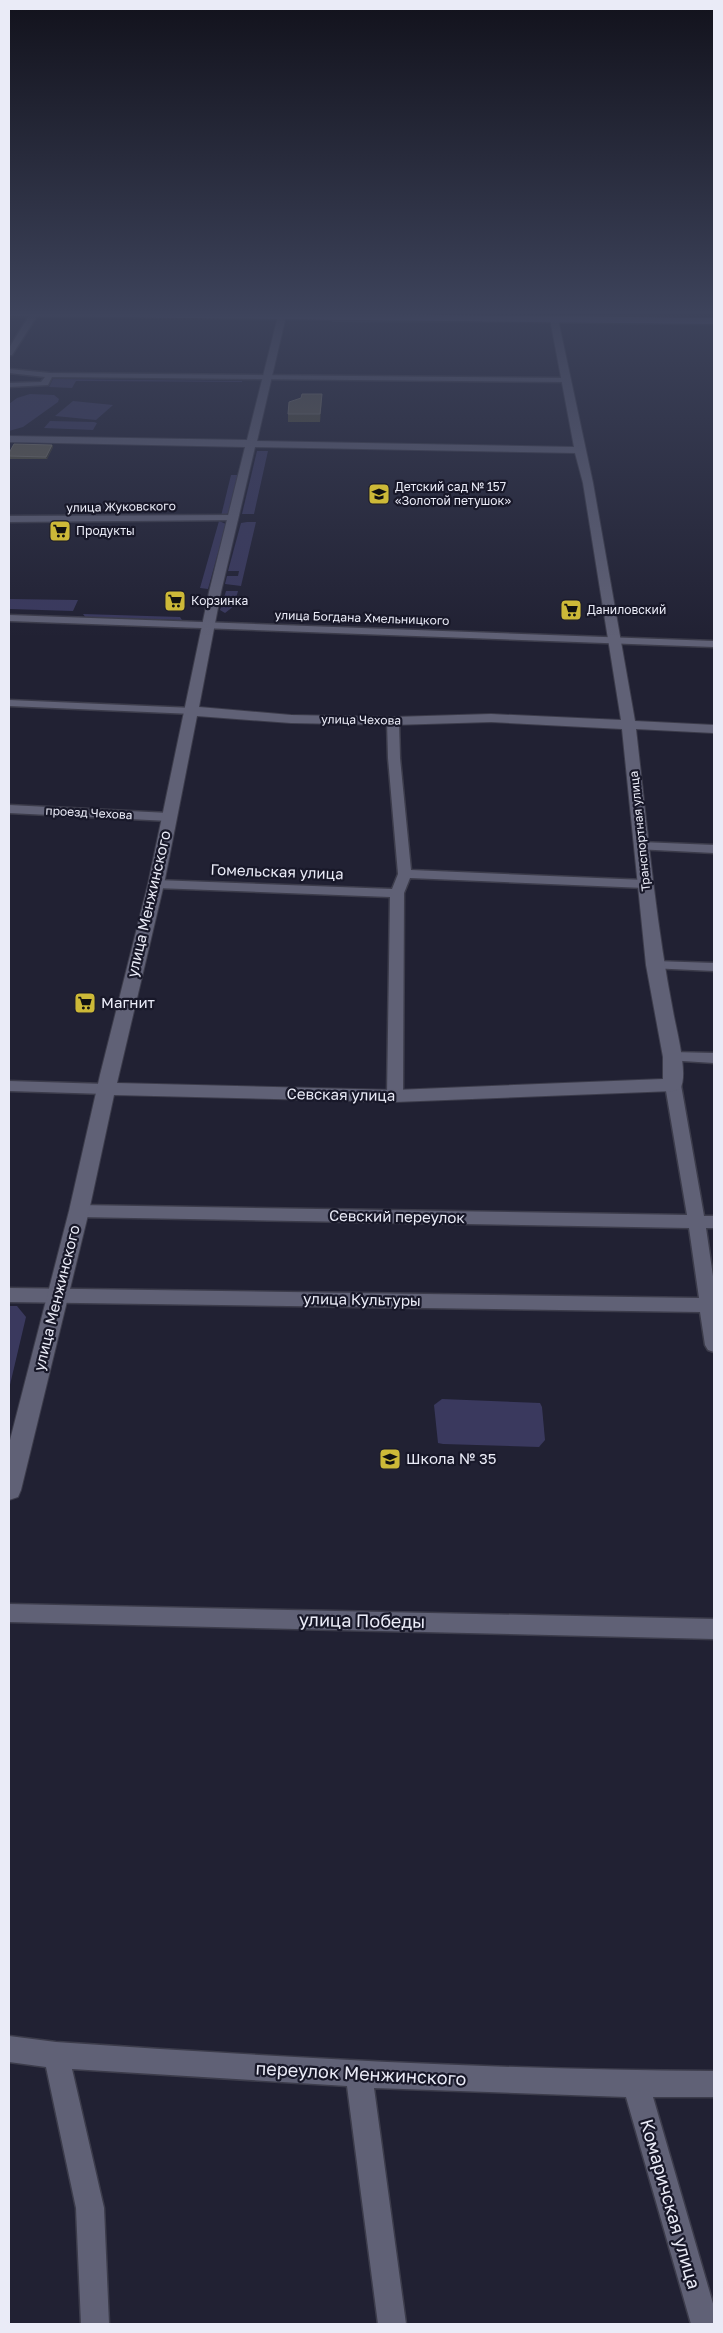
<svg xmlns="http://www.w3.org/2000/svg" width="723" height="2333" viewBox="0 0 723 2333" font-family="'Golos Text',sans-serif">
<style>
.green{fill:#3a395e}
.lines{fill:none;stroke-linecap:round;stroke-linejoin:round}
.minor-casing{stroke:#3c3c4b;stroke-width:3}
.tertiary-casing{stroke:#3c3c4b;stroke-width:2}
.primary-casing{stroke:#3c3c4b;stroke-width:3}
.minor{fill:#606176;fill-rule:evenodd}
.tertiary{fill:#606176;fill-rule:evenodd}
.primary{fill:#70709f;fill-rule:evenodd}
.wall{fill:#53513e}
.shaded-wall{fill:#383731}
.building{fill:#646152;stroke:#79776c}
.labels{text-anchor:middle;stroke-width:4.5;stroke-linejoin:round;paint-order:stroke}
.far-poi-label{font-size:12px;fill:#eaebf7;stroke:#181829;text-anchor:start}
.far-street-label{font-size:12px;fill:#eaebf7;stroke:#181829}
.street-label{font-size:15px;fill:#eaebf7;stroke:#181829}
.poi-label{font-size:15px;fill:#eaebf7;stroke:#181829;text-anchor:start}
.near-street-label{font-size:18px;fill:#eaebf7;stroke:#181829}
</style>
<rect width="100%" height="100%" fill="#212133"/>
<g class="green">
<path d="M 332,318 L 450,319 L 450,323 L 332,322 Z"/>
<path d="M 53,379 L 242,381 L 242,382 L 76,381 L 72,388 L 49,387 Z"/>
<path d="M 30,394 L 54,395 L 59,399 L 58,402 L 23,427 L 9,431 L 9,404 L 17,398 Z"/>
<path d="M 73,401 L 113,405 L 96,420 L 55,416 Z"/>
<path d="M 50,421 L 94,422 L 97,423 L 93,430 L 44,428 Z"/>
<path d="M 257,451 L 268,451 L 254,514 L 242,514 Z"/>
<path d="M 231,475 L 238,475 L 229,513 L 221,516 Z"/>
<path d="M 219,521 L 226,524 L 208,589 L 200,588 Z"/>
<path d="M 247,522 L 256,522 L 241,586 L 225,584 L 227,576 L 238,576 L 239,571 L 228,571 L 241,523 Z"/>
<path d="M 226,591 L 238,591 L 234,606 L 225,613 L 220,610 Z"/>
<path d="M 9,599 L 78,600 L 73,611 L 9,609 Z"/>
<path d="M 83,614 L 180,617 L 182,620 L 86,618 Z"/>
<path d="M 9,1306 L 17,1306 L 26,1317 L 9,1389 Z"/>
<path d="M 442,1399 L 540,1403 L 542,1407 L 545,1440 L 539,1447 L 443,1444 L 438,1443 L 434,1405 Z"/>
</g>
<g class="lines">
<g class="minor-casing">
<g id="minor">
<path d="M 32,311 L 39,313 L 12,355 L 9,355 L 9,348 Z"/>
<path d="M 9,369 L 50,373 L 566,378 L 570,380 L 566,382 L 52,377 L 48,385 L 9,387 L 9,383 L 41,382 L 45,377 L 9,373 Z"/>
<path d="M 234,515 L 237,516 L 237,520 L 9,522 L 9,516 Z"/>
<path d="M 9,615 L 714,641 L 714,647 L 9,621 Z"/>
<path d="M 9,700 L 193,708 L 199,711 L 193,714 L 9,706 Z"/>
<path d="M 393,718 L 399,721 L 400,758 L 411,870 L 645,880 L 652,884 L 645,888 L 410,878 L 404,893 L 403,1096 L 400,1100 L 390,1100 L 387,1096 L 390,897 L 156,888 L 149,884 L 156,880 L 392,889 L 398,874 L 388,758 L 387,721 Z"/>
<path d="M 9,805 L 169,813 L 175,817 L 169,821 L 9,813 Z"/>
<path d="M 641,842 L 714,845 L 714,853 L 636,849 L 635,846 L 636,843 Z"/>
<path d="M 655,961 L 714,963 L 714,971 L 650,968 L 648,965 L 650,962 Z"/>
<path d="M 672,1052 L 714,1053 L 714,1063 L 667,1060 L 664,1057 L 667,1054 Z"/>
<path d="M 673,1080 L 678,1081 L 681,1085 L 704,1216 L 714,1216 L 714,1228 L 706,1228 L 714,1283 L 714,1352 L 708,1350 L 705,1345 L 700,1312 L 9,1302 L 9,1288 L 699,1298 L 689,1228 L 79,1217 L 73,1215 L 71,1211 L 73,1207 L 79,1205 L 687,1215 L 665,1085 L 668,1081 Z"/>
<path d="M 9,1081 L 106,1084 L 111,1085 L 114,1089 L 111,1093 L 106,1094 L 9,1091 Z"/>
<path d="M 9,1604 L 714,1619 L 714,1639 L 9,1622 Z"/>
<path d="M 9,2036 L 56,2042 C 275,2057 494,2070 714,2071 L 714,2097 L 653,2097 L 714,2307 L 714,2324 L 691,2324 L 626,2097 L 374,2088 L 406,2324 L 378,2324 L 347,2086 L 72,2069 L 104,2208 L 109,2324 L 81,2324 L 76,2208 L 46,2067 L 9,2062 Z"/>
</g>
</g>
<g class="tertiary-casing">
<path id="tertiary" d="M 282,313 L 286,316 L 257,441 L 574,447 L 550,319 L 554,316 L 558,319 L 593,483 L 635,721 L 714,725 L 714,733 L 636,729 C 647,824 655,918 673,1011 C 676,1029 689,1075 680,1089 L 673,1091 L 395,1102 L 114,1095 L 89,1211 L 21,1490 L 18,1497 L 9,1500 L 9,1444 L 69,1211 L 100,1075 L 148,884 L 209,592 L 245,447 L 9,442 L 9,436 L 247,440 L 278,316 ZM 255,447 L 575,453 L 583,483 L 621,720 L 491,714 L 393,717 L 291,715 L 199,707 L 221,592 ZM 197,716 L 291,723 L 393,725 L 491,722 L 622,729 L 646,965 L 663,1057 L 663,1079 L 395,1090 L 117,1083 L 164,884 Z"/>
</g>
<g class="primary-casing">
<path id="primary" d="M 9,310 L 714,318 L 714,324 L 9,316 Z"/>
</g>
<use href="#minor" class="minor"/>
<use href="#tertiary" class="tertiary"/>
<use href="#primary" class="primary"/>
</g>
<g class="wall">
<path d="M 322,394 L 320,422 L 288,422 L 288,414 Z"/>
<path d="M 52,445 L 53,447 L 47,459 L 9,459 L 9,453 Z"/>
</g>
<g class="shaded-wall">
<path d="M 322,394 L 322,402 L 320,422 L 320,414 Z"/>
<path d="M 52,445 L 53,447 L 47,459 L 46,457 Z"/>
</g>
<g class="building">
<path d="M 302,394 L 322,394 L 320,414 L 288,414 L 289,402 L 301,398 Z"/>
<path d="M 14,444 L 52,445 L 46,457 L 9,456 L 9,453 Z"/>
</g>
<linearGradient id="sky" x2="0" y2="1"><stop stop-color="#12121c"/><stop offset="0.49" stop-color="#3d435b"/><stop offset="1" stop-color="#3d435b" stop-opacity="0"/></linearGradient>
<rect width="723" height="637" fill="url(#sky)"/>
<defs>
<g id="school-square" transform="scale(1.125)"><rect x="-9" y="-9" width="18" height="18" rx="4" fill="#cdb938" stroke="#181829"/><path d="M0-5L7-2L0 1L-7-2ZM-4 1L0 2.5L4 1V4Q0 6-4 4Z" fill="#111"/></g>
<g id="supermarket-square" transform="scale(1.125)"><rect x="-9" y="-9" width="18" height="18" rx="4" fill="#cdb938" stroke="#181829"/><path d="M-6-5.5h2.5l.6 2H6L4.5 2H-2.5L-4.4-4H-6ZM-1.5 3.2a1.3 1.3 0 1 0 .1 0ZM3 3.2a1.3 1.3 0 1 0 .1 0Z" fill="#111"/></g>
</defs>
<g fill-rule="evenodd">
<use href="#school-square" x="379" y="494"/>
<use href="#supermarket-square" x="60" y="531"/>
<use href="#supermarket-square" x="175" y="601"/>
<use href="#supermarket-square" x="571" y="610"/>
<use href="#supermarket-square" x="85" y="1003"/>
<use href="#school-square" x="390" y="1459"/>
</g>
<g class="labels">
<g class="far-poi-label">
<text x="395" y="491">Детский сад № 157<tspan x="395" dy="14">«Золотой петушок»</tspan></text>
<text x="76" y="535">Продукты</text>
<text x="191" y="605">Корзинка</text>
<text x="587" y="614">Даниловский</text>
</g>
<g class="far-street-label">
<text transform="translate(121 507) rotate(-1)" y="4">улица Жуковского</text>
<text transform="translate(362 618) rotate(2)" y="4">улица Богдана Хмельницкого</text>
<text transform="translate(361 720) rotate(1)" y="4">улица Чехова</text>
<text transform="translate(89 813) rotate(3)" y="4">проезд Чехова</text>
<text transform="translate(640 831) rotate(-96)" y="4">Транспортная улица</text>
</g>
<g class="street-label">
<text transform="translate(277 872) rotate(2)" y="5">Гомельская улица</text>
<text transform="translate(149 904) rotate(-77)" y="5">улица Менжинского</text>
<text transform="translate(341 1095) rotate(1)" y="5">Севская улица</text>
<text transform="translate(397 1217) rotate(1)" y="5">Севский переулок</text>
<text transform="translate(57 1298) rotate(-76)" y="5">улица Менжинского</text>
<text transform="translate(362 1300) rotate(1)" y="5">улица Культуры</text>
</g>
<g class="poi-label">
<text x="101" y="1008">Магнит</text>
<text x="406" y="1464">Школа № 35</text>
</g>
<g class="near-street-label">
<text transform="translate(362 1621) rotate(1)" y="6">улица Победы</text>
<text transform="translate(361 2074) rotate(3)" y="6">переулок Менжинского</text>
<text transform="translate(670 2204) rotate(74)" y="6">Комаричская улица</text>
</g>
</g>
<rect width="723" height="2333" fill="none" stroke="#eaebf7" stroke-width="20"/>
</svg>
